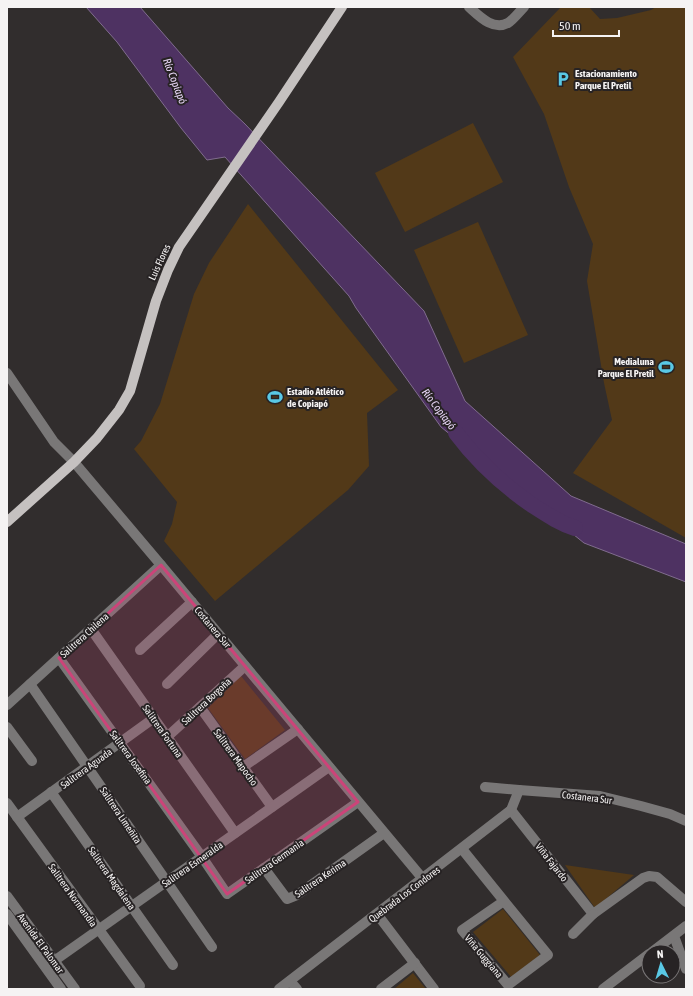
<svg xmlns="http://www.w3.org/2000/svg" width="693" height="996" viewBox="0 0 693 996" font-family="'Asap Condensed',sans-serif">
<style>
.green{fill:#523918}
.water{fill:#4e3262;stroke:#806c8e}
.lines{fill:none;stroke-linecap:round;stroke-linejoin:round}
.river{stroke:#4e3262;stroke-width:16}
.minor{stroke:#797777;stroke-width:10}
.major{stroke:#c5c1c0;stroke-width:10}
.marked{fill:#cc4479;fill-opacity:0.2;stroke:#cc4479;stroke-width:3;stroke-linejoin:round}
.labels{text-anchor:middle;stroke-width:4;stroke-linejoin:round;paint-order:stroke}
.poi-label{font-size:10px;font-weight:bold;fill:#f5f3f3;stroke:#272324;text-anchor:start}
.street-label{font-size:10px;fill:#f5f3f3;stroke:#272324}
.water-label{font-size:11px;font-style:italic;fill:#e8d7f7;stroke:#272324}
</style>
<rect width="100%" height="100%" fill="#312d2d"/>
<g class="green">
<path d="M 561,7 L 589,7 L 600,19 L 617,18 L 651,10 L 656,7 L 686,7 L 686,538 L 573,473 L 612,420 L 604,383 L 587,281 L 593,244 L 569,187 L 544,114 L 513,57 Z"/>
<path d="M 473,123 L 503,182 L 405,232 L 375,173 Z"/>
<path d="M 248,204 L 398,390 L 367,413 L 369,466 L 348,490 L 215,601 L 164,541 L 172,524 L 177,502 L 134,449 L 141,441 L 160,404 L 194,294 L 209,263 Z"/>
<path d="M 478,222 L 528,335 L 464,363 L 414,250 Z"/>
<path d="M 241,676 L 285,730 L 245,759 L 208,708 Z"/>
<path d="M 565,865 L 634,875 L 595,908 Z"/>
<path d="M 503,909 L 540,955 L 511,977 L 473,932 Z"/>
<path d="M 413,973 L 426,989 L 394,989 Z"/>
</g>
<path class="water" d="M 86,7 L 140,7 L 228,108 L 245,124 L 424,311 L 465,401 L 571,496 L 686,544 L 686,582 L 584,543 L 441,427 L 356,308 L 349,296 L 225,157 L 207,160 L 181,128 L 117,42 Z"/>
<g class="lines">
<path class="river" d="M 456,433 C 477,461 503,485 532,505 C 546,514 559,523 575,528"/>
<g class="minor">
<path d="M 469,7 C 479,16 493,31 508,23 C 513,20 520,11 524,7"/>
<path d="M 7,373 L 54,442 L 74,462 L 161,565 L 423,879"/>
<path d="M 91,629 L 235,833"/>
<path d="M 140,650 L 192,602"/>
<path d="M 59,658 L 202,857 L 227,894 L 358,802"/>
<path d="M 30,684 L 212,947"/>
<path d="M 167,684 L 218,634"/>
<path d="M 7,705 L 161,565"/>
<path d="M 200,707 L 272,807"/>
<path d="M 7,727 L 32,761"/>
<path d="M 167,737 L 245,666"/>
<path d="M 243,767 L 298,729"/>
<path d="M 485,787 L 519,790 L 600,796 L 641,806 L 670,814 L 686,821"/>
<path d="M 51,792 L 173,965"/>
<path d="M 7,803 L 140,986"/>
<path d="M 511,810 L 593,914 L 643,878 L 649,876 L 657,877 L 686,902"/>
<path d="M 17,817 L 154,718"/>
<path d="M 462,849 L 504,901 L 548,955 L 508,985 L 462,930 L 504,901"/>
<path d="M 264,868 L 287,899 L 297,895 L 384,833"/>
<path d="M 7,896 L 75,989"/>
<path d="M 7,914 L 61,989"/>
<path d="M 377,914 L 434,989"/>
<path d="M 573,934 L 593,914"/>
<path d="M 674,936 L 686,969"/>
<path d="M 652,952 L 686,926"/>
<path d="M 54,961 L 329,767"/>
<path d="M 290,981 L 297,989"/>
<path d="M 279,989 L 511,810 L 519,790"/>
<path d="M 381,989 L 415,963"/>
<path d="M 603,989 L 649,954"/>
</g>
<path class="major" d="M 7,522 L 74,462 L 97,438 L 119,410 L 130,391 L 156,301 L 168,270 L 179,247 L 279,102 L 342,7"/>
</g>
<path class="marked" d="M 161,565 L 358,802 L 227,894 L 59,658 Z"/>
<defs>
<g id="parking-bare" transform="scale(1.2)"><path d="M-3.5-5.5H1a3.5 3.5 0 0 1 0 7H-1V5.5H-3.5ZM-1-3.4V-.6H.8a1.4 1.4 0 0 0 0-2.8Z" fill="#59c8e5" stroke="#272324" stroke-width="2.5" paint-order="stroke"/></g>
<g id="stadium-bare" transform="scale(1.2)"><path d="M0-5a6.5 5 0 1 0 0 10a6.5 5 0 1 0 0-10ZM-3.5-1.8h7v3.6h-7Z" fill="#59c8e5" stroke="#272324" stroke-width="2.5" paint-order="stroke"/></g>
</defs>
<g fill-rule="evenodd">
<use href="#parking-bare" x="563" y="79"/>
<use href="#stadium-bare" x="666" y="367"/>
<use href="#stadium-bare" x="275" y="397"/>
</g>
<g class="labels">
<g class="poi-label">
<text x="575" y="77">Estacionamiento<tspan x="575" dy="12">Parque El Pretil</tspan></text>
<text x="654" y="365" text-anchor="end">Medialuna<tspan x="654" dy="12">Parque El Pretil</tspan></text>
<text x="287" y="395">Estadio Atlético<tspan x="287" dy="12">de Copiapó</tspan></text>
</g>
<g class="street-label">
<text transform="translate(159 262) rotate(-65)" y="4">Luis Flores</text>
<text transform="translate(213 627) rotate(50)" y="4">Costanera Sur</text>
<text transform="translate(84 635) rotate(-42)" y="4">Salitrera Chilena</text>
<text transform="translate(206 701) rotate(-43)" y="4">Salitrera Borgoña</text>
<text transform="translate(163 731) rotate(55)" y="4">Salitrera Fortuna</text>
<text transform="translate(131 757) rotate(54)" y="4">Salitrera Josefina</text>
<text transform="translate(236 757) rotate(54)" y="4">Salitrera Mapocho</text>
<text transform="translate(86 768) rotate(-36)" y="4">Salitrera Aguada</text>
<text transform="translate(587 797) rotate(7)" y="4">Costanera Sur</text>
<text transform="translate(121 815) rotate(56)" y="4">Salitrera Limeñita</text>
<text transform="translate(274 861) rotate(-35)" y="4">Salitrera Germania</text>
<text transform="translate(552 862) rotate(52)" y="4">Viña Fajardo</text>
<text transform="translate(192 864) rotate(-35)" y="4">Salitrera Esmeralda</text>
<text transform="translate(112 878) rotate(55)" y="4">Salitrera Magdalena</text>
<text transform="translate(320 878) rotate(-34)" y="4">Salitrera Kerima</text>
<text transform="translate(404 894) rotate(-37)" y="4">Quebrada Los Condores</text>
<text transform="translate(73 895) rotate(54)" y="4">Salitrera Normandia</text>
<text transform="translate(41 943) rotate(54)" y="4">Avenida El Palomar</text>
<text transform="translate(484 956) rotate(50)" y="4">Viña Guggiana</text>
</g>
<g class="water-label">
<text transform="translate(175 81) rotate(69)" y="4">Río Copiapó</text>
<text transform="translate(439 409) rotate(53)" y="4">Río Copiapó</text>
</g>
</g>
<rect width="693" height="996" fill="none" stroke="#f5f3f3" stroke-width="16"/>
<g transform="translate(661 964) rotate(355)"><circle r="19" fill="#272324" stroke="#797677"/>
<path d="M0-3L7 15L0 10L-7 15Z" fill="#59c8e5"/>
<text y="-6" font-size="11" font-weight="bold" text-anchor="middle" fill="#f5f3f3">N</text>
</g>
<path d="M553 30v6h66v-6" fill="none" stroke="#f5f3f3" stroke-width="2"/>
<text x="559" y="30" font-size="12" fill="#f5f3f3" stroke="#272324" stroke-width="3" paint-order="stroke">50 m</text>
</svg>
